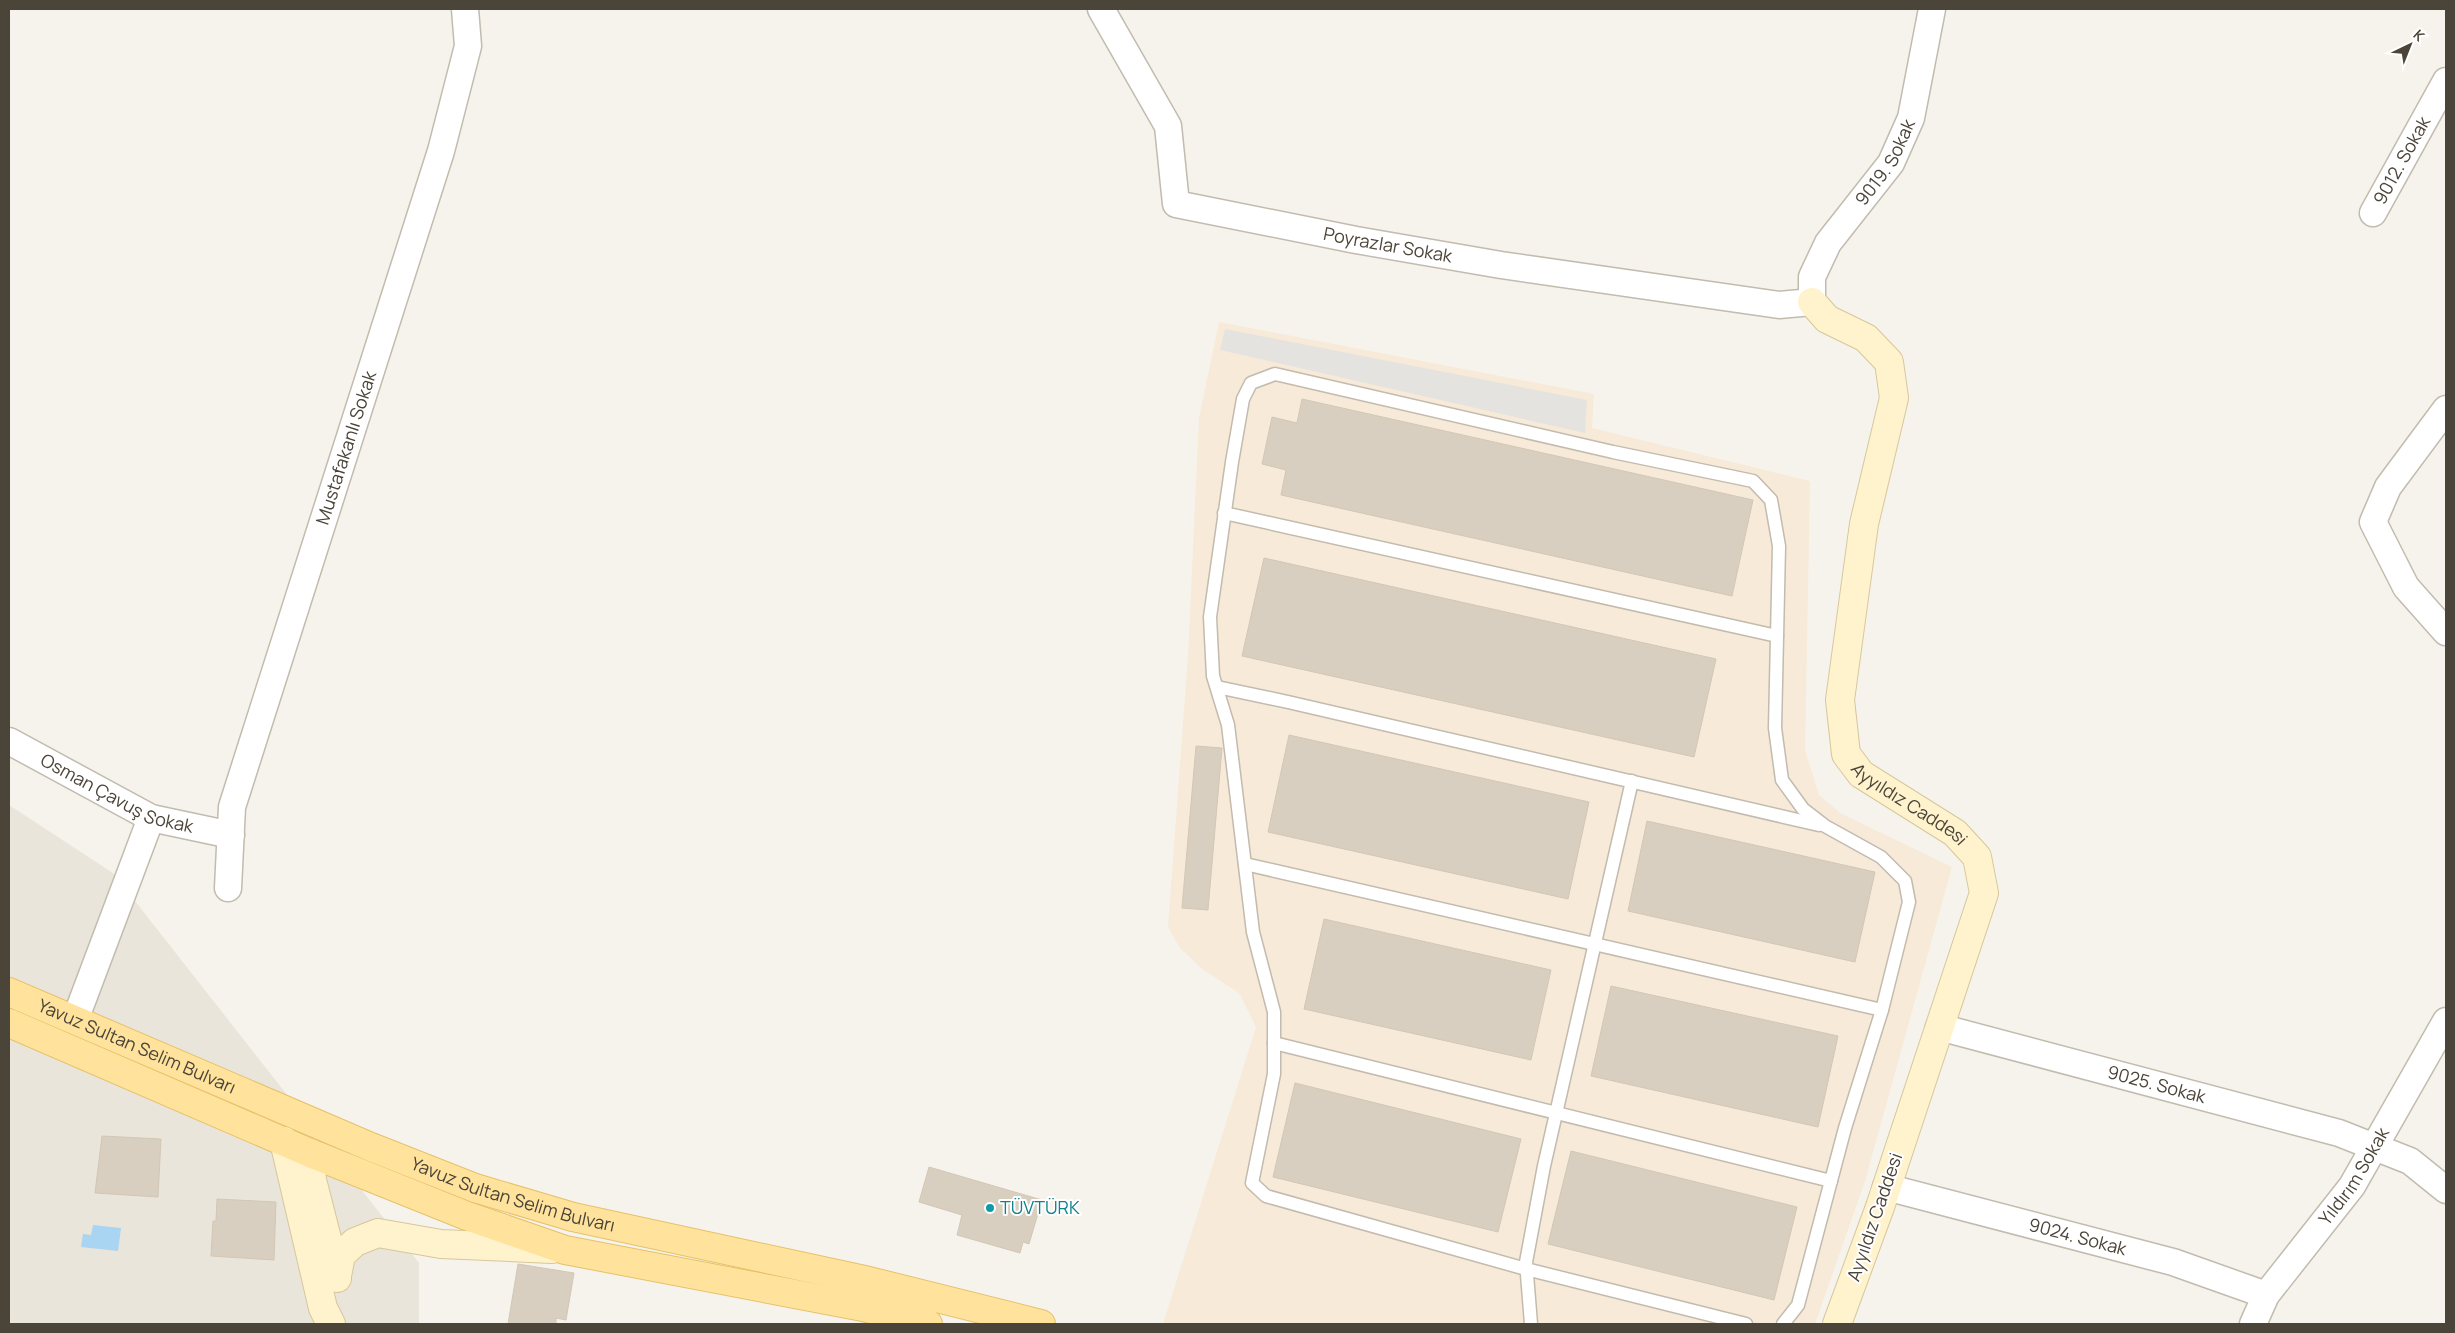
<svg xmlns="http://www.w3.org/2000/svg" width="2455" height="1333" viewBox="0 0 2455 1333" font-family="Manrope,sans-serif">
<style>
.residential{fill:#eae5da}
.commercial{fill:#f7ead8}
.parking{fill:#e5e3e0}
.water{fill:#a9d4f2}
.building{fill:#d8cfc1;stroke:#d3c7b4}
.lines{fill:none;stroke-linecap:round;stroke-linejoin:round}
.lane-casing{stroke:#c2bbae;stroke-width:15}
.street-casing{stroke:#c2bbae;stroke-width:29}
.secondary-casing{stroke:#d6c79b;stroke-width:30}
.primary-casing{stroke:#e6c16a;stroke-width:30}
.lane{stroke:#fff;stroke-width:12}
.street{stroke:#fff;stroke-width:26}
.secondary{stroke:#fff3cd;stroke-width:28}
.primary{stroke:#ffe39c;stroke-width:28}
.culture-dot{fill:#0f9aa8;stroke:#fff;stroke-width:2}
.labels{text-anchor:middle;stroke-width:4;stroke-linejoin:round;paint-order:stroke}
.street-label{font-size:18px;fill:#4b4439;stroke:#fff}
.culture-label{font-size:18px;fill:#0d838f;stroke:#fff;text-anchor:start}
</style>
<rect width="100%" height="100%" fill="#f6f3ec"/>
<path class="residential" d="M 9,805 L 113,873 L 419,1263 L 419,1324 L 9,1324 Z"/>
<path class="commercial" d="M 1219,322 L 1594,394 L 1592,428 L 1810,481 L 1805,750 L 1819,795 L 1840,813 L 1952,867 L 1865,1181 L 1815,1324 L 1163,1324 L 1256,1027 L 1239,993 L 1201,968 L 1180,948 L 1168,927 L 1188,656 L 1199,418 Z"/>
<path class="parking" d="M 1225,329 L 1587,400 L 1585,433 L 1220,350 Z"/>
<path class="water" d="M 93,1225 L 121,1228 L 118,1251 L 81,1247 L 83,1234 L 91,1235 Z"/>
<g class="building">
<path d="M 1302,399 L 1753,500 L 1732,596 L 1281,495 L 1286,470 L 1262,464 L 1272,417 L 1297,423 Z"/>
<path d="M 1264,558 L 1716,659 L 1694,757 L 1242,656 Z"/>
<path d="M 1289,735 L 1589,802 L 1568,899 L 1268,832 Z"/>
<path d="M 1196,746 L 1222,748 L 1208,910 L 1182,908 Z"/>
<path d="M 1647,821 L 1875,872 L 1855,962 L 1628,911 Z"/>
<path d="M 1324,919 L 1551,970 L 1531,1060 L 1304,1009 Z"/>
<path d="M 1611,986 L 1838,1036 L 1818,1127 L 1591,1076 Z"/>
<path d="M 1295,1083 L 1521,1139 L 1498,1232 L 1273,1177 Z"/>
<path d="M 102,1136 L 161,1139 L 158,1197 L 95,1193 Z"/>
<path d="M 1571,1151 L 1797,1207 L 1774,1300 L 1548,1244 Z"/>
<path d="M 929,1167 L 1042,1200 L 1029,1244 L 1023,1242 L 1020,1253 L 957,1235 L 962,1215 L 919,1202 Z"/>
<path d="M 217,1199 L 276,1202 L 274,1260 L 211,1256 L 213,1221 L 216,1221 Z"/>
<path d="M 518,1264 L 574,1273 L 566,1320 L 556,1318 L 556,1324 L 508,1324 Z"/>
</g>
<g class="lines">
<g class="lane-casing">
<g id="lane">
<path d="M 1224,513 L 1777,636"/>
<path d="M 1217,687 L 1288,702 L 1819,825"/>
<path d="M 1245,864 L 1882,1010"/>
<path d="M 1274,1043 L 1831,1181"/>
<path d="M 1531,1324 L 1526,1262 L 1544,1166 L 1632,781"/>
<path d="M 1746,1324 L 1526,1269 L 1266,1196 L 1252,1183 L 1274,1074 L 1274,1012 L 1253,932 L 1228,725 L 1213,676 L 1210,617 L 1232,462 L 1243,399 L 1251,383 L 1275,374 L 1613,452 L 1753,481 L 1771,500 L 1779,546 L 1775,728 L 1782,780 L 1803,809 L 1825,826 L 1881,857 L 1905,881 L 1909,902 L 1882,1010 L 1845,1128 L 1798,1305 L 1783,1324"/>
</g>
</g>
<g class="street-casing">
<g id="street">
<path id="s1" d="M 1101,9 L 1168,126 L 1176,204 L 1356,240 L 1501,265 L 1779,305 L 1812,302 L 1812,277 L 1828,243 L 1891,163 L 1911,118 L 1932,9"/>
<path id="s2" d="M 2373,213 L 2446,81"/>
<path d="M 2446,409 L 2388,487 L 2373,522 L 2406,587 L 2446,632"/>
<path id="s3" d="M 9,741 L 151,818 L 231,835"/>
<path id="s4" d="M 228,888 L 232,807 L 441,151 L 468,46 L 465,9"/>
<path d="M 75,1020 L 151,818"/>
<path id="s5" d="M 1939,1027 L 2339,1133 L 2410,1161 L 2446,1190"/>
<path id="s6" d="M 1886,1187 L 2173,1262 L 2266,1295"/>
<path id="s7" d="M 2253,1324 L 2266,1295 L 2352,1186 L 2446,1021"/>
</g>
</g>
<g class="secondary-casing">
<g id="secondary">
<path id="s8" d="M 1812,302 L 1827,319 L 1866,338 L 1889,362 L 1894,398 L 1864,524 L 1840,700 L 1846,754 L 1861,774 L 1955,833 L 1977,857 L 1984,893 L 1880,1207 L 1837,1324"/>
<path d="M 284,1141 L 323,1308 L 331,1324"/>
<path d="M 310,1153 L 312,1180 L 337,1278"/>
<path d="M 337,1276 L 341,1255 L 355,1242 L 378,1233 L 441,1244 L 552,1249"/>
</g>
</g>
<g class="primary-casing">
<g id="primary">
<path id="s9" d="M 9,992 L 371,1147 L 475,1188 L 573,1217 L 869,1281 L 1041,1324"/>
<path d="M 9,1023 L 310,1153 L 467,1216 L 565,1250 L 863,1307 L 928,1324"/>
</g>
</g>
<use href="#lane" class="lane"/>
<use href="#street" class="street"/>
<use href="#secondary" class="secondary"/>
<use href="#primary" class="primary"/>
</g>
<circle class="culture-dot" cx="990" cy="1208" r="5"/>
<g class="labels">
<g class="street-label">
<text dy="6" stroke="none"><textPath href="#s1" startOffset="1020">9019. Sokak</textPath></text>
<text dy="6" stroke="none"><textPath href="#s2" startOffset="60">9012. Sokak</textPath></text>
<text dy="6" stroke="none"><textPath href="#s1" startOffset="429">Poyrazlar Sokak</textPath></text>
<text dy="6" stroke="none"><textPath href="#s4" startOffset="458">Mustafakanlı Sokak</textPath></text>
<text dy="6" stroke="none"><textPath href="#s3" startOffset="121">Osman Çavuş Sokak</textPath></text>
<text dy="6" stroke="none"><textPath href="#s8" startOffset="579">Ayyıldız Caddesi</textPath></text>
<text dy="6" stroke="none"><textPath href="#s9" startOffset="139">Yavuz Sultan Selim Bulvarı</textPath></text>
<text dy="6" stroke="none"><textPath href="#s5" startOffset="225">9025. Sokak</textPath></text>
<text dy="6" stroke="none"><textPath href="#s7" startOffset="180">Yıldırım Sokak</textPath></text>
<text dy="6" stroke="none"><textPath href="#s9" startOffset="544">Yavuz Sultan Selim Bulvarı</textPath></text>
<text transform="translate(1875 1217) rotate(-71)" y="6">Ayyıldız Caddesi</text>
<text dy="6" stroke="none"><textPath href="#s6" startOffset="198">9024. Sokak</textPath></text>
</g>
<g class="culture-label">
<text x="1000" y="1214">TÜVTÜRK</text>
</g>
</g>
<rect width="2455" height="1333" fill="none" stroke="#4b4439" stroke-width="20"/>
<g transform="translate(2410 45) rotate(43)" stroke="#ffffff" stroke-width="4" paint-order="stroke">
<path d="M0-4L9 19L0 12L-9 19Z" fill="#4b4439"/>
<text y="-8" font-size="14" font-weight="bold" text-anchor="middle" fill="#4b4439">K</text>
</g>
</svg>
